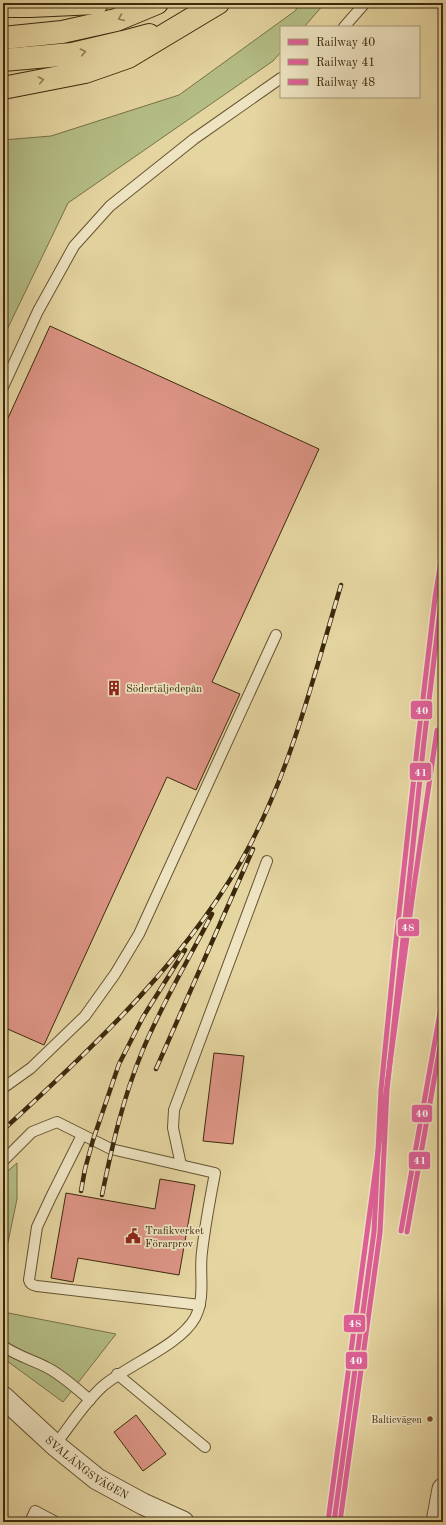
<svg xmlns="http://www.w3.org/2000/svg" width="446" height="1525" viewBox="0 0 446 1525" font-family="'Old Standard TT',serif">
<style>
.green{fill:#b4bd85;stroke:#787348}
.building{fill:#de9586;stroke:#3c290c}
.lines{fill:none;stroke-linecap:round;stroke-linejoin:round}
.service-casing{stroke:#665431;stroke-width:12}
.minor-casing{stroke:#665431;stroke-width:23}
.motorway-casing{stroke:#3c290c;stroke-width:24}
.service{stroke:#eee4c2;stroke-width:10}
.minor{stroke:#eee4c2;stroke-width:21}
.motorway{stroke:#e5d5a1;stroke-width:22}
.rail-casing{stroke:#3c290c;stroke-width:4.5}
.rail{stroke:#eee4c2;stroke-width:3;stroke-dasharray:9;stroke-linecap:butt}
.rail-1-casing{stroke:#eee4c2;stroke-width:8}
.rail-2-casing{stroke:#eee4c2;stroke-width:8}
.rail-3-casing{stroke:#eee4c2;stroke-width:8}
.rail-1{stroke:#df6098;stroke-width:5}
.rail-2{stroke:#df6098;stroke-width:5}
.rail-3{stroke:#df6098;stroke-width:5}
.oneway{stroke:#907f56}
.bus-dot{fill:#7a4b2a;stroke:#eee4c2;stroke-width:1.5}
.labels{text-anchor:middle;stroke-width:3.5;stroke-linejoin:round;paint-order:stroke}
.bus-label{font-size:10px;fill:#3c290c;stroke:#eee4c2;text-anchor:end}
.poi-label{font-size:11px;fill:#3c290c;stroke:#eee4c2;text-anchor:start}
.street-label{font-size:11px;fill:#3c290c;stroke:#eee4c2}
.line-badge{stroke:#eee4c2;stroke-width:1.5}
.badge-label{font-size:11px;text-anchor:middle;font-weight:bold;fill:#fff}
</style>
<rect width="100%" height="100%" fill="#e5d5a1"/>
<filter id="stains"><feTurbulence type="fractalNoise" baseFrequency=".005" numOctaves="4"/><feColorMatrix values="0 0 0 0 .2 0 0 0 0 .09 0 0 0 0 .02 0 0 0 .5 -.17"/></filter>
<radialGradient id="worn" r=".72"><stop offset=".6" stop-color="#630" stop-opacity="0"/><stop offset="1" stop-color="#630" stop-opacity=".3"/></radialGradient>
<g class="green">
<path d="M 300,3 L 325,3 L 304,27 L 281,27 L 281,52 L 273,61 L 68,203 L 3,338 L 3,140 L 51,136 L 179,95 L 295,11 Z"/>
<path d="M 17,1163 L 17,1199 L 3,1266 L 3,1175 Z"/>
<path d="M 3,1312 L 116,1334 L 63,1402 L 3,1358 Z"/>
</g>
<g class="building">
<path d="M 50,326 L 319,449 L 212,682 L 240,694 L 196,790 L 167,777 L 44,1045 L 3,1027 L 3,429 Z"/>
<path d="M 214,1053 L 244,1056 L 233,1144 L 203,1141 Z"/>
<path d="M 160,1179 L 195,1185 L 179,1275 L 78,1258 L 73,1282 L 51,1278 L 66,1193 L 155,1209 Z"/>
<path d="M 136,1415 L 166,1454 L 143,1471 L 114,1432 Z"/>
</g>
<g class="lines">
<g class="service-casing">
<g id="service">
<path d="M 344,27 L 365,3"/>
<path d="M 3,387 L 38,311 L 74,246 L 110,206 L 194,139 L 281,78"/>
<path d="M 3,1088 L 31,1068 L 85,1016 L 115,974 L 139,934 L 276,635"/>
<path d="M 82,1135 L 51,1197 L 37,1227 L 29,1280 C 30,1284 32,1285 37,1286 L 200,1305"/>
<path d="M 3,1161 L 32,1132 L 57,1122 L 111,1149 L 215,1173 C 210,1199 205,1225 202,1252 C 199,1274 206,1297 195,1318 C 179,1346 129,1364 103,1386 C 84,1403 70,1426 55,1445"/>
<path d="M 181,1165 L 173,1128 L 174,1110 L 267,861"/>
<path d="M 3,1346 C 17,1356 33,1360 48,1368 C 63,1376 77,1389 90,1400"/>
<path d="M 117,1374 L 205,1447"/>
<path d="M 30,1522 L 35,1511 L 56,1522"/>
</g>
</g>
<g class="minor-casing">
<g id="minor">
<path id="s1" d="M 3,1397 L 55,1445 L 97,1479 L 143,1504 L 183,1522"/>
<path d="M 437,1522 L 443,1489"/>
</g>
</g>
<g class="motorway-casing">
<g id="motorway">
<path d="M 3,6 L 30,6 L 97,3"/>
<path d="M 3,38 L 62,32 L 116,20 L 157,3"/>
<path d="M 3,60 L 72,54 L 123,42 L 149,35"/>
<path d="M 3,88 L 85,72 L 128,57 L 218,3"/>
</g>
</g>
<use href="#service" class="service"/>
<use href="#minor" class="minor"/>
<use href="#motorway" class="motorway"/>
<g class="rail-casing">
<g id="rail">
<path d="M 156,1069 L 253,849"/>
<path d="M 3,1130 C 94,1047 194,953 251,843 C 293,762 315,672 341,585"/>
<path d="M 81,1191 L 85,1169 L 93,1140 L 119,1064 L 143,1017 L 185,950"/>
<path d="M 102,1195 C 112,1146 123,1098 142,1052 C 161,1005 189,959 212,914"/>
</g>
</g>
<use href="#rail" class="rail"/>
<g class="rail-1-casing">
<g id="rail-1">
<path d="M 401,1231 L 443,996"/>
<path d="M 334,1522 L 374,1232 L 381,1090 L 395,950 L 418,740 L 435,598 L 443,548"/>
</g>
</g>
<g class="rail-2-casing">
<g id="rail-2">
<path d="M 407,1232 L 443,1030"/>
<path d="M 340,1522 L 380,1233 L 387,1090 L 424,741 L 443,586"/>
</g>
</g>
<g class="rail-3-casing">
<path id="rail-3" d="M 328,1521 L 413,893 L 437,730"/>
</g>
<use href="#rail-1" class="rail-1"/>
<use href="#rail-2" class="rail-2"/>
<use href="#rail-3" class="rail-3"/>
</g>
<defs><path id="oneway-chevron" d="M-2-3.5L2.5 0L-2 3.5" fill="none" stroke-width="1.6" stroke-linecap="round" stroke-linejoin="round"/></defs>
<g class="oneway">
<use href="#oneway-chevron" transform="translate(121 18) rotate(158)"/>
<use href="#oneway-chevron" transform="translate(83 52) rotate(-13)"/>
<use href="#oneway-chevron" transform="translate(41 80) rotate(-11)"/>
</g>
<defs>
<g id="building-bare" transform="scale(1.2)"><path d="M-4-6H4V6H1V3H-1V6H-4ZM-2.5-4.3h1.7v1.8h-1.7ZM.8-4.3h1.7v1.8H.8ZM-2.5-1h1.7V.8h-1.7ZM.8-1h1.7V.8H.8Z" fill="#8f2418" stroke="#eee4c2" stroke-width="2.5" paint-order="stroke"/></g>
<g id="civic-bare" transform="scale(1.2)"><path d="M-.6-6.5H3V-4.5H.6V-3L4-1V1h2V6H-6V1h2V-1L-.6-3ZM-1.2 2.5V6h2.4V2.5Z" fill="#8f2418" stroke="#eee4c2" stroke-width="2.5" paint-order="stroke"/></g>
</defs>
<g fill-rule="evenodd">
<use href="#building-bare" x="114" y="688"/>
<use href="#civic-bare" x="133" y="1236"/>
</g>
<circle class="bus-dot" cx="430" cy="1419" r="3.5"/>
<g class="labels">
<g class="bus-label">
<text x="422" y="1423">Balticvägen</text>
</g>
<g class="poi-label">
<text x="126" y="692">Södertäljedepån</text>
<text x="145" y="1234">Trafikverket<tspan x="145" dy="13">Förarprov</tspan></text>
</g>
<g class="street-label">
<text dy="4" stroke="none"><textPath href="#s1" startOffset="110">SVALÄNGSVÄGEN</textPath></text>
</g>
</g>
<g class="line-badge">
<rect x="410" y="700" width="23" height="20" rx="4" fill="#df6098"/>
<rect x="409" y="762" width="23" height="19" rx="4" fill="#df6098"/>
<rect x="397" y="918" width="23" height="19" rx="4" fill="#df6098"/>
<rect x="411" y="1104" width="22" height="19" rx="4" fill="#df6098"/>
<rect x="408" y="1151" width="23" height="19" rx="4" fill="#df6098"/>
<rect x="343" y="1314" width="23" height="19" rx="4" fill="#df6098"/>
<rect x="345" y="1351" width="23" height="19" rx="4" fill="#df6098"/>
</g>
<g class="badge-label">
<text x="422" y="714">40</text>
<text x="421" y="776">41</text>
<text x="408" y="931">48</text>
<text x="422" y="1117">40</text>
<text x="420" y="1164">41</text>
<text x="355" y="1327">48</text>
<text x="356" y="1364">40</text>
</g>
<rect width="446" height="1525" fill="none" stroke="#e5d5a1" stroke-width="16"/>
<rect x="4" y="4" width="438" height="1517" fill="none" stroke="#3c290c" stroke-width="2"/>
<rect x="8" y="8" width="430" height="1509" fill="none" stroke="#3c290c"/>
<rect x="280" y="26" width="140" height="72" fill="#eee4c2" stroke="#a79979"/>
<rect x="288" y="39" width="20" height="6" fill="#df6098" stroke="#a79979"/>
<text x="316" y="46" font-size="12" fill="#3c290c">Railway 40</text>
<rect x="288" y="59" width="20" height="6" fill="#df6098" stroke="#a79979"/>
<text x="316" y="66" font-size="12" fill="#3c290c">Railway 41</text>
<rect x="288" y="79" width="20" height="6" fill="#df6098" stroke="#a79979"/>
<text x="316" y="86" font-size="12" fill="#3c290c">Railway 48</text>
<rect width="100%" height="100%" filter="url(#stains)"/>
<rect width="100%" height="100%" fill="url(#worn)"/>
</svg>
